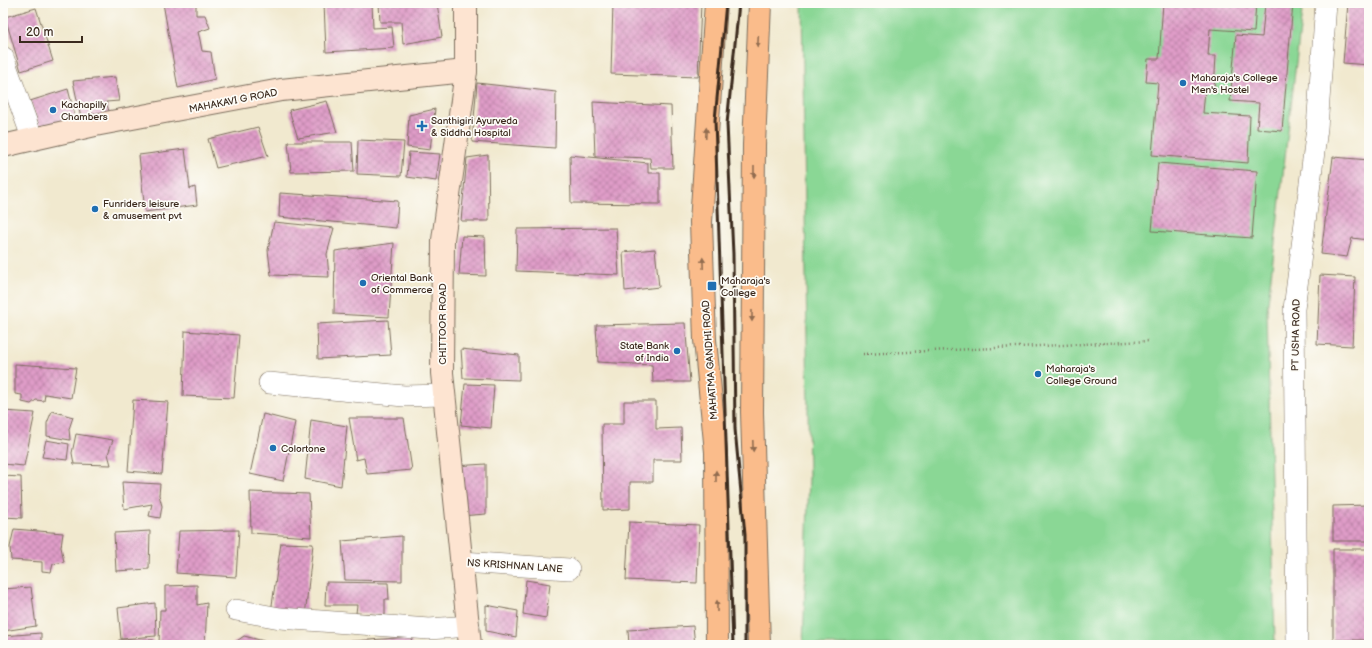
<svg xmlns="http://www.w3.org/2000/svg" width="1372" height="648" viewBox="0 0 1372 648" font-family="'Balsamiq Sans',sans-serif">
<style>
.pitch{fill:#8ad795;stroke:#62805a}
.building{fill:url(#building-cross-hatch)}
.lines{fill:none;stroke-linecap:round;stroke-linejoin:round}
.street-casing{stroke:#7b6d5c;stroke-width:22}
.secondary-casing{stroke:#7b6d5c;stroke-width:24}
.primary-casing{stroke:#7b6d5c;stroke-width:24}
.path{stroke:#7b6d5c;stroke-width:2.5;stroke-dasharray:1 3;stroke-linecap:butt}
.street{stroke:#fff;stroke-width:21}
.secondary{stroke:#fde4d1;stroke-width:22}
.primary{stroke:#fabc8b;stroke-width:22}
.rail{stroke:#3b2a1e;stroke-width:3}
.oneway{fill:#916c4f}
.poi-dot{fill:#1f6fb2;stroke:#fdfcf7;stroke-width:1.5}
.labels{text-anchor:middle;stroke-width:3.5;stroke-linejoin:round;paint-order:stroke}
.poi-label{font-size:10px;fill:#3b2a1e;stroke:#fdfcf7;text-anchor:start}
.street-label{font-size:10px;fill:#3b2a1e;stroke:#fdfcf7}
</style>
<defs>
<pattern id="building-cross-hatch" width="8" height="8" patternUnits="userSpaceOnUse"><rect width="8" height="8" fill="#df9cc8"/><path d="M0 0l8 8M0 8l8-8" fill="none" stroke="#b67fa2"/></pattern>
</defs>
<rect width="100%" height="100%" fill="#fdfcf7"/>
<filter id="ink" filterUnits="userSpaceOnUse"><feTurbulence type="fractalNoise" baseFrequency=".025" numOctaves="2"/><feDisplacementMap in="SourceGraphic" scale="8" xChannelSelector="R" yChannelSelector="G"/><feConvolveMatrix kernelMatrix="1 2 1 2 8 2 1 2 1" color-interpolation-filters="sRGB"/></filter>
<filter id="wash" filterUnits="userSpaceOnUse"><feTurbulence type="fractalNoise" baseFrequency=".012" numOctaves="4" result="noise"/><feDisplacementMap in="SourceGraphic" scale="16" xChannelSelector="R" yChannelSelector="G"/><feGaussianBlur stdDeviation="0.9" result="paint"/><feColorMatrix in="noise" values="0 0 0 0 0 0 0 0 0 0 0 0 0 0 0 0 0 1.4 0 .05"/><feComposite in="paint" operator="in"/></filter>
<g filter="url(#wash)">
<rect width="100%" height="100%" fill="#f1e9cf"/>
<path class="pitch" d="M 802,3 L 1303,3 L 1267,311 L 1275,645 L 803,645 L 809,477 Z"/>
<g id="blocks">
<g class="building">
<path d="M 163,3 L 201,3 L 196,5 L 196,15 L 205,15 L 210,28 L 198,32 L 200,40 L 202,51 L 211,52 L 215,79 L 178,88 Z"/>
<path d="M 324,3 L 372,3 L 373,28 L 392,27 L 394,48 L 326,52 Z"/>
<path d="M 379,3 L 437,3 L 442,37 L 403,44 L 401,22 L 380,22 Z"/>
<path d="M 613,3 L 701,3 L 698,77 L 611,74 Z"/>
<path d="M 1163,3 L 1256,3 L 1254,32 L 1210,29 L 1208,56 L 1216,56 L 1214,90 L 1205,90 L 1203,113 L 1250,116 L 1248,163 L 1152,155 L 1158,83 L 1146,82 L 1148,59 L 1159,59 Z"/>
<path d="M 1265,3 L 1293,3 L 1282,131 L 1257,129 L 1259,103 L 1230,101 L 1236,35 L 1262,37 Z"/>
<path d="M 1348,3 L 1369,3 L 1369,65 L 1343,63 Z"/>
<path d="M 36,8 L 53,61 L 21,71 L 5,17 Z"/>
<path d="M 115,77 L 119,101 L 106,102 L 111,117 L 82,123 L 73,81 Z"/>
<path d="M 477,83 L 556,92 L 555,148 L 472,142 Z"/>
<path d="M 68,89 L 76,120 L 39,126 L 30,101 Z"/>
<path d="M 327,101 L 337,132 L 298,138 L 289,110 Z"/>
<path d="M 593,102 L 671,106 L 673,168 L 651,168 L 650,158 L 595,156 Z"/>
<path d="M 435,109 L 430,150 L 407,147 L 409,115 Z"/>
<path d="M 258,127 L 268,156 L 216,168 L 208,139 Z"/>
<path d="M 358,140 L 404,142 L 401,176 L 357,174 Z"/>
<path d="M 288,142 L 352,142 L 354,171 L 291,172 Z"/>
<path d="M 185,149 L 190,189 L 195,187 L 197,205 L 145,212 L 139,155 Z"/>
<path d="M 409,152 L 440,154 L 436,181 L 407,177 Z"/>
<path d="M 488,155 L 489,221 L 461,221 L 467,158 Z"/>
<path d="M 570,155 L 648,163 L 648,173 L 660,173 L 660,204 L 571,203 Z"/>
<path d="M 1333,157 L 1369,160 L 1369,240 L 1352,238 L 1347,257 L 1321,254 Z"/>
<path d="M 1158,163 L 1257,171 L 1252,238 L 1152,231 Z"/>
<path d="M 280,193 L 398,201 L 396,228 L 279,217 Z"/>
<path d="M 274,222 L 334,228 L 327,254 L 329,277 L 271,275 L 268,250 Z"/>
<path d="M 616,228 L 619,275 L 516,271 L 517,229 Z"/>
<path d="M 462,236 L 485,237 L 486,276 L 459,275 Z"/>
<path d="M 394,243 L 389,317 L 334,314 L 335,251 Z"/>
<path d="M 655,249 L 659,287 L 625,291 L 623,252 Z"/>
<path d="M 1320,275 L 1355,277 L 1352,346 L 1317,344 Z"/>
<path d="M 388,320 L 391,355 L 318,359 L 317,324 Z"/>
<path d="M 685,323 L 690,382 L 653,382 L 652,365 L 598,362 L 596,325 Z"/>
<path d="M 185,331 L 239,335 L 234,398 L 183,396 Z"/>
<path d="M 461,349 L 519,355 L 519,380 L 463,378 Z"/>
<path d="M 15,364 L 76,368 L 71,398 L 45,394 L 44,401 L 36,400 L 31,404 L 22,402 L 22,395 L 15,394 Z"/>
<path d="M 465,384 L 494,385 L 491,428 L 461,425 Z"/>
<path d="M 133,400 L 168,402 L 162,474 L 128,471 Z"/>
<path d="M 624,401 L 656,401 L 656,429 L 681,428 L 682,460 L 653,460 L 653,482 L 630,482 L 630,509 L 603,510 L 602,424 L 624,424 Z"/>
<path d="M 3,411 L 35,413 L 24,466 L 3,464 Z"/>
<path d="M 52,411 L 73,417 L 69,429 L 70,440 L 47,436 L 47,423 Z"/>
<path d="M 263,414 L 295,422 L 283,481 L 250,474 Z"/>
<path d="M 349,418 L 404,418 L 412,470 L 367,474 L 364,458 L 356,460 Z"/>
<path d="M 311,420 L 347,426 L 341,486 L 305,479 Z"/>
<path d="M 76,434 L 113,440 L 108,454 L 111,465 L 74,464 L 72,453 Z"/>
<path d="M 46,440 L 69,444 L 67,460 L 42,457 Z"/>
<path d="M 486,464 L 486,514 L 460,516 L 455,466 Z"/>
<path d="M 3,476 L 21,477 L 22,518 L 3,517 Z"/>
<path d="M 122,482 L 160,484 L 159,495 L 162,506 L 160,518 L 149,516 L 152,504 L 124,509 Z"/>
<path d="M 250,492 L 309,494 L 311,537 L 251,533 Z"/>
<path d="M 1368,505 L 1368,541 L 1333,541 L 1333,506 Z"/>
<path d="M 629,522 L 699,525 L 697,583 L 626,580 Z"/>
<path d="M 14,529 L 63,533 L 61,547 L 64,562 L 53,564 L 51,572 L 42,571 L 42,562 L 11,560 L 10,547 Z"/>
<path d="M 239,530 L 236,577 L 176,573 L 179,531 Z"/>
<path d="M 150,531 L 149,569 L 116,571 L 114,533 Z"/>
<path d="M 402,536 L 402,581 L 345,580 L 342,541 Z"/>
<path d="M 281,543 L 313,544 L 305,616 L 271,612 Z"/>
<path d="M 1333,549 L 1368,549 L 1369,640 L 1333,640 Z"/>
<path d="M 526,580 L 550,584 L 546,618 L 523,614 Z"/>
<path d="M 326,582 L 388,583 L 389,599 L 385,599 L 385,615 L 356,613 L 357,605 L 325,605 Z"/>
<path d="M 197,585 L 197,605 L 207,603 L 205,645 L 159,645 L 160,610 L 165,610 L 165,586 Z"/>
<path d="M 31,587 L 36,626 L 3,631 L 3,589 Z"/>
<path d="M 155,603 L 156,636 L 121,639 L 118,608 Z"/>
<path d="M 486,605 L 518,611 L 516,637 L 486,631 Z"/>
<path d="M 693,626 L 695,645 L 629,645 L 628,630 Z"/>
<path d="M 41,633 L 41,645 L 3,645 L 3,636 Z"/>
<path d="M 244,636 L 276,644 L 276,645 L 231,645 Z"/>
<path d="M 411,637 L 412,645 L 340,645 L 340,642 Z"/>
<rect x="119" y="640" width="34" height="5"/>
</g>
</g>
</g>
<g filter="url(#ink)">
<use href="#blocks" fill-opacity="0" stroke="#7b6d5c" stroke-width="1"/>
<g class="lines">
<g class="street-casing">
<g id="street">
<path d="M 3,57 L 33,140"/>
<path d="M 269,383 L 404,396 L 444,395"/>
<path d="M 462,562 L 569,569"/>
<path d="M 236,610 L 280,618 L 429,629 L 469,626"/>
<path d="M 1297,645 L 1294,309 L 1317,128 L 1326,3"/>
</g>
</g>
<g class="secondary-casing">
<g id="secondary">
<path d="M 466,3 L 466,71 L 443,240 L 442,373 L 470,645"/>
<path d="M 3,146 L 95,125 L 281,90 L 466,71"/>
</g>
</g>
<g class="primary-casing">
<g id="primary">
<path d="M 716,3 L 701,222 L 705,340 L 716,452 L 717,645"/>
<path d="M 759,645 L 752,412 L 754,145 L 760,3"/>
</g>
</g>
<path class="path" d="M 863,354 L 1150,341"/>
<use href="#street" class="street"/>
<use href="#secondary" class="secondary"/>
<use href="#primary" class="primary"/>
<g class="rail">
<path d="M 726,3 L 715,120 L 733,645"/>
<path d="M 739,3 L 727,124 L 733,254 L 735,429 L 745,535 L 745,645"/>
</g>
</g>
<defs><path id="oneway-solid" d="M-6-.8H1V-3.2L6.5 0L1 3.2V.8H-6Z"/></defs>
<g class="oneway">
<use href="#oneway-solid" transform="translate(758 42) rotate(93)"/>
<use href="#oneway-solid" transform="translate(706 133) rotate(-87)"/>
<use href="#oneway-solid" transform="translate(754 172) rotate(90)"/>
<use href="#oneway-solid" transform="translate(703 263) rotate(-92)"/>
<use href="#oneway-solid" transform="translate(752 316) rotate(90)"/>
<use href="#oneway-solid" transform="translate(753 446) rotate(88)"/>
<use href="#oneway-solid" transform="translate(716 476) rotate(-90)"/>
<use href="#oneway-solid" transform="translate(717 606) rotate(-90)"/>
</g>
</g>
<g class="poi-dot">
<circle cx="1183" cy="83" r="4"/>
<circle cx="53" cy="110" r="4"/>
<path d="M420 120h4v4h4v4h-4v4h-4v-4h-4v-4h4z"/>
<circle cx="95" cy="209" r="4"/>
<circle cx="363" cy="283" r="4"/>
<rect x="707" y="281" width="10" height="10" rx="2"/>
<circle cx="677" cy="351" r="4"/>
<circle cx="1038" cy="374" r="4"/>
<circle cx="273" cy="448" r="4"/>
</g>
<g class="labels">
<g class="poi-label">
<text x="1191" y="81">Maharaja's College<tspan x="1191" dy="12">Men's Hostel</tspan></text>
<text x="61" y="108">Kachapilly<tspan x="61" dy="12">Chambers</tspan></text>
<text x="431" y="124">Santhigiri Ayurveda<tspan x="431" dy="12">&amp; Siddha Hospital</tspan></text>
<text x="103" y="207">Funriders leisure<tspan x="103" dy="12">&amp; amusement pvt</tspan></text>
<text x="371" y="281">Oriental Bank<tspan x="371" dy="12">of Commerce</tspan></text>
<text x="721" y="284">Maharaja's<tspan x="721" dy="12">College</tspan></text>
<text x="669" y="349" text-anchor="end">State Bank<tspan x="669" dy="12">of India</tspan></text>
<text x="1046" y="372">Maharaja's<tspan x="1046" dy="12">College Ground</tspan></text>
<text x="281" y="452">Colortone</text>
</g>
<g class="street-label">
<text transform="translate(233 100) rotate(-11)" y="4">MAHAKAVI G ROAD</text>
<text transform="translate(442 324) rotate(-90)" y="4">CHITTOOR ROAD</text>
<text transform="translate(1295 335) rotate(-89)" y="4">PT USHA ROAD</text>
<text transform="translate(709 360) rotate(-94)" y="4">MAHATMA GANDHI ROAD</text>
<text transform="translate(515 565) rotate(4)" y="4">NS KRISHNAN LANE</text>
</g>
</g>
<rect width="1372" height="648" fill="none" stroke="#fdfcf7" stroke-width="16"/>
<path d="M20 36v6h62v-6" fill="none" stroke="#3b2a1e" stroke-width="2"/>
<text x="26" y="36" font-size="12" fill="#3b2a1e" stroke="#fdfcf7" stroke-width="3" paint-order="stroke">20 m</text>
</svg>
